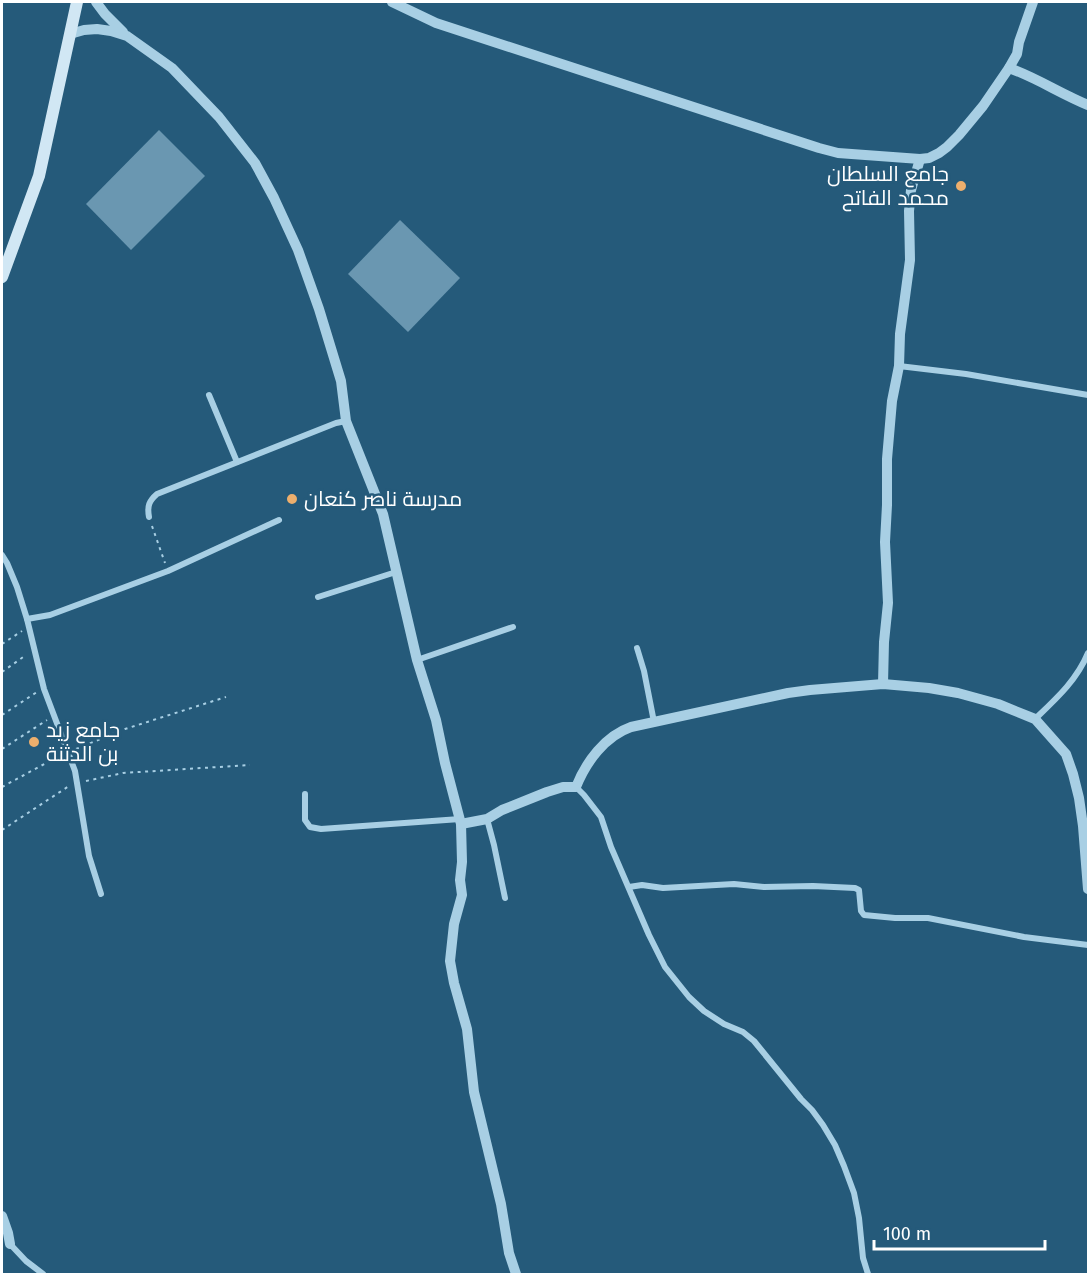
<svg xmlns="http://www.w3.org/2000/svg" width="1090" height="1276" viewBox="0 0 1090 1276" font-family="'Fira Sans',Cairo,sans-serif">
<style>
.building{fill:#6a97b1}
.lines{fill:none;stroke-linecap:round;stroke-linejoin:round}
.path{stroke:#a8cfe4;stroke-width:2;stroke-dasharray:3 4.5;stroke-linecap:butt}
.minor{stroke:#a8cfe4;stroke-width:6}
.tertiary{stroke:#a8cfe4;stroke-width:10}
.secondary{stroke:#d1e7f4;stroke-width:12}
.poi-dot{fill:#edaf6d;stroke:#255a7a;stroke-width:2}
.labels{text-anchor:middle;stroke-width:5;stroke-linejoin:round;paint-order:stroke}
.poi-label{font-size:21px;fill:#fff;stroke:#255a7a;text-anchor:start}
</style>
<rect width="100%" height="100%" fill="#255a7a"/>
<g class="building">
<path d="M 159,130 L 205,176 L 131,250 L 86,204 Z"/>
<path d="M 400,220 L 460,278 L 408,332 L 348,274 Z"/>
</g>
<g class="lines">
<g class="path">
<path d="M 152,526 L 165,563"/>
<path d="M 2,644 L 22,631"/>
<path d="M 2,672 L 26,655"/>
<path d="M 2,715 L 37,692"/>
<path d="M 2,749 L 47,720"/>
<path d="M 76,749 L 125,729 L 226,697"/>
<path d="M 86,781 L 123,773 L 250,765"/>
<path d="M 2,787 L 59,756"/>
<path d="M 2,830 L 69,786"/>
</g>
<g class="minor">
<path d="M 899,366 L 966,374 L 1088,395"/>
<path d="M 209,395 L 237,462"/>
<path d="M 149,517 C 147,506 149,501 157,494 L 336,423 L 346,421"/>
<path d="M 2,555 L 7,563 L 17,587 L 27,619 L 44,689 L 75,771 L 89,856 L 101,894"/>
<path d="M 318,597 L 396,572"/>
<path d="M 27,619 L 50,615 L 168,571 L 279,520"/>
<path d="M 637,648 L 644,671 L 654,722"/>
<path d="M 417,660 L 513,627"/>
<path d="M 1035,719 C 1056,699 1077,680 1088,653"/>
<path d="M 576,787 L 584,795 L 601,817 L 611,847 L 649,935 L 665,967 L 689,997 L 704,1011 L 724,1024 L 743,1032 L 754,1041 L 801,1099 L 812,1110 L 823,1125 L 835,1145 L 844,1166 L 854,1193 L 859,1218 L 863,1258 L 868,1274"/>
<path d="M 305,794 L 305,820 L 310,827 L 321,829 L 460,819"/>
<path d="M 487,819 L 494,845 L 505,898"/>
<path d="M 629,887 L 642,885 L 663,888 L 734,884 L 764,887 L 813,886 L 855,888 L 859,890 L 861,911 L 864,915 L 895,918 L 928,918 L 1024,937 L 1088,945"/>
<path d="M 10,1244 L 26,1261 L 43,1274"/>
</g>
<g class="tertiary">
<path d="M 96,2 L 105,14 L 123,32"/>
<path d="M 392,2 L 436,23 L 819,148 L 838,153 L 920,159 L 929,158 L 939,153 L 947,147 L 959,135 L 983,106 L 1009,68 L 1017,54 L 1019,42 L 1033,2"/>
<path d="M 70,34 L 84,30 L 97,29 L 111,31 L 127,36 L 172,68 L 219,117 L 255,163 L 274,198 L 298,250 L 319,309 L 341,381 L 346,421 L 383,514 L 417,660 L 436,720 L 445,763 L 461,824 L 462,862 L 460,880 L 462,895 L 454,924 L 450,961 L 454,983 L 467,1029 L 474,1092 L 501,1204 L 509,1253 L 516,1274"/>
<path d="M 1009,68 C 1037,78 1061,94 1088,105"/>
<path d="M 883,684 L 884,642 L 888,603 L 885,542 L 887,505 L 887,459 L 892,401 L 899,366 L 900,334 L 910,260 L 909,211 L 911,190 L 920,159"/>
<path d="M 461,824 L 487,819 L 502,810 L 547,792 L 563,787 L 576,787 C 586,762 605,736 631,727 L 788,693 L 810,690 L 883,684 L 929,688 L 958,693 L 998,704 L 1035,719 L 1066,754 L 1073,774 L 1079,798 L 1083,826 L 1088,889"/>
<path d="M 2,1216 L 8,1233 L 10,1244"/>
</g>
<path class="secondary" d="M 2,277 L 39,176 L 77,2"/>
</g>
<g class="poi-dot">
<circle cx="961" cy="186" r="6"/>
<circle cx="292" cy="499" r="6"/>
<circle cx="34" cy="742" r="6"/>
</g>
<g class="labels">
<g class="poi-label">
<text x="949" y="181" text-anchor="end">جامع السلطان<tspan x="949" dy="24">محمد الفاتح</tspan></text>
<text x="304" y="506">مدرسة ناصر كنعان</text>
<text x="46" y="737">جامع زيد<tspan x="46" dy="24">بن الدثنة</tspan></text>
</g>
</g>
<rect width="1090" height="1276" fill="none" stroke="#ffffff" stroke-width="6"/>
<path d="M874 1240v9h171v-9" fill="none" stroke="#ffffff" stroke-width="3"/>
<text x="883" y="1240" font-size="18" fill="#ffffff" stroke="#255a7a" stroke-width="4.5" paint-order="stroke">100 m</text>
</svg>
